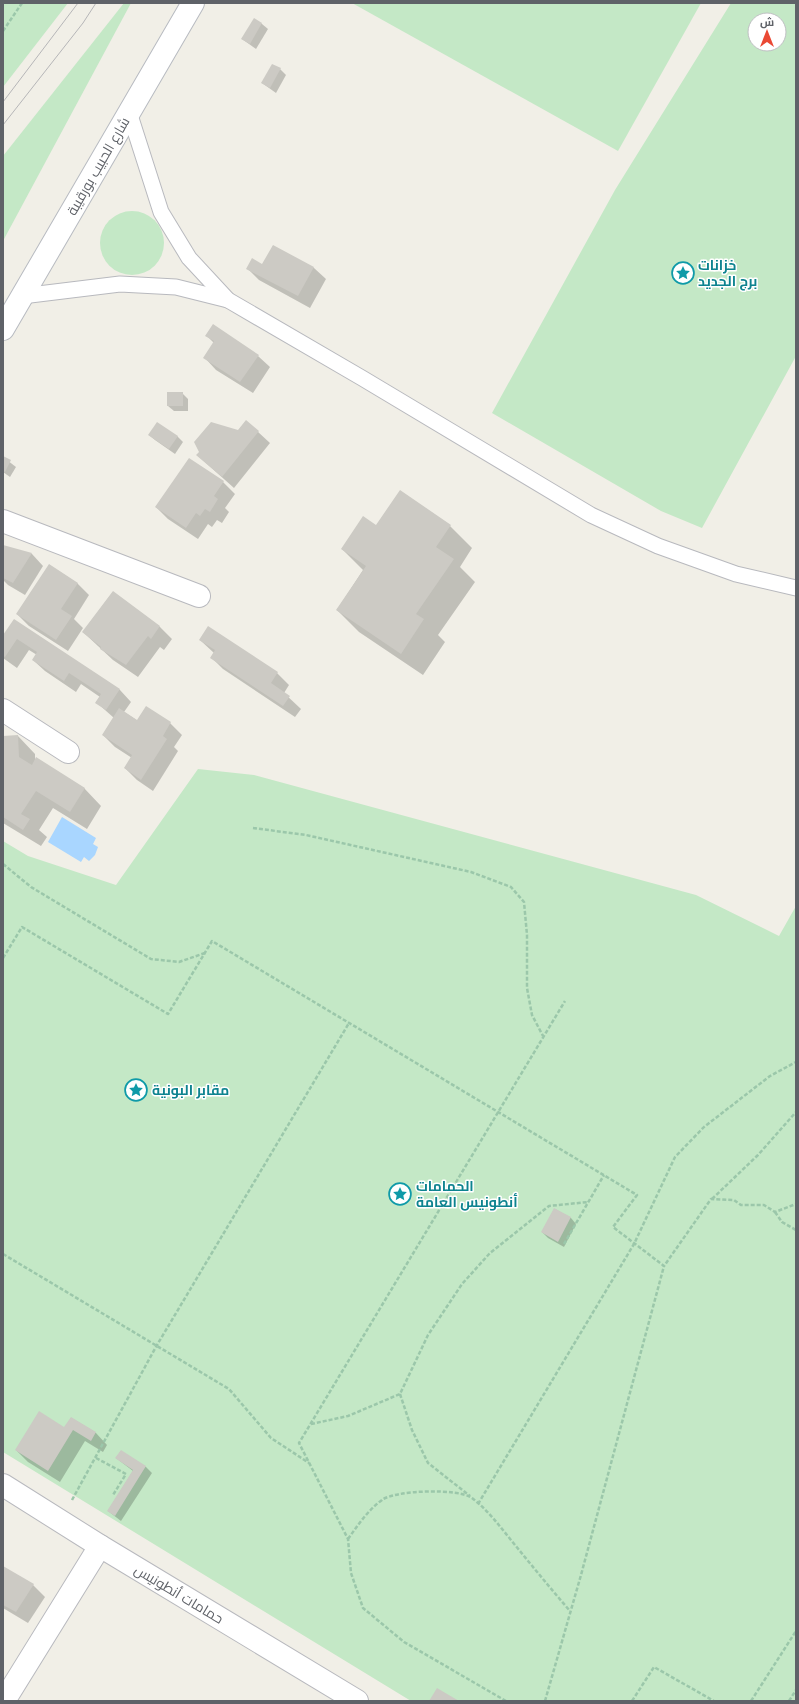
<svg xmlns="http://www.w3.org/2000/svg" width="799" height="1704" viewBox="0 0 799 1704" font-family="'Fira Sans',Cairo,sans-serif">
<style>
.green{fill:#c4e8c6;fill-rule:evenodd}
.water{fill:#a9d6ff}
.shadow{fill:#0003}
.building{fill:#cccac4}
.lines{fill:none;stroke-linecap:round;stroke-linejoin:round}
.lane-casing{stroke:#b8b9be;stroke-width:17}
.street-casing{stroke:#b8b9be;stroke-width:24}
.secondary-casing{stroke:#b8bbc1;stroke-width:24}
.path{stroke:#9bc7aa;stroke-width:2.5;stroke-dasharray:4 2;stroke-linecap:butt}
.lane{stroke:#fff;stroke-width:15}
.street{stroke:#fff;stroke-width:22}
.secondary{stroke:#fff;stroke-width:22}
.tram{stroke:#b6b6b8;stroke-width:1}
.labels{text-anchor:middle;stroke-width:3;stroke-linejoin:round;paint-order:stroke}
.street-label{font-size:14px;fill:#5f6268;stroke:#fff}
.culture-label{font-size:14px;font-weight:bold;fill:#0d838f;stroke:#fff;text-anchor:start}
</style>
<rect width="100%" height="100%" fill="#f1efe7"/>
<g class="green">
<path d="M 3,3 L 68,3 L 3,87 Z"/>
<path d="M 124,3 L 131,3 L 3,241 L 3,156 Z"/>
<path d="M 352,3 L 701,3 L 618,151 Z"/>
<path d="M 731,3 L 796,3 L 796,356 L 702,528 L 661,511 L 492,413 L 615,190 ZM 755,20 L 779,20 L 779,44 L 755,44 Z"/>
<circle cx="132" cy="243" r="32"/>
<path d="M 198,769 L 254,775 L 696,895 L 779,936 L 796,906 L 796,1701 L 411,1701 L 3,1452 L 3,841 L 28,856 L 116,885 Z"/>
</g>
<path class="water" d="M 62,817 L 96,838 L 93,844 L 98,847 L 95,855 L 89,861 L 84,857 L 81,862 L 48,842 Z"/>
<g class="shadow">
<path d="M 254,20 L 262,24 L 268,29 L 256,49 L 242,39 Z"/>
<path d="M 280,69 L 286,75 L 276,93 L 262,83 Z"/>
<path d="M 273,246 L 314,268 L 326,279 L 310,308 L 259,280 L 247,268 L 263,266 Z"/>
<path d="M 207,336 L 258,356 L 270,367 L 253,393 L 216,370 L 205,358 L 214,343 Z"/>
<path d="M 182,393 L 188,399 L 188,411 L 174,411 L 168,406 Z"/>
<path d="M 246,421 L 270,443 L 234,488 L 197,455 L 238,431 Z"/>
<path d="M 149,435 L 177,436 L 183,442 L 175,454 L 155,440 Z"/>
<path d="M 3,457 L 16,467 L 10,477 L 3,472 Z"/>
<path d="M 223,482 L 235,494 L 225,508 L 229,512 L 222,523 L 217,520 L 212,527 L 208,524 L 198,539 L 168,519 L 156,507 Z"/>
<path d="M 400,492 L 450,526 L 472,548 L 460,567 L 475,582 L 438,635 L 445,642 L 423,675 L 359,632 L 337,610 L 363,570 L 342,549 L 376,526 Z"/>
<path d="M 3,546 L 32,554 L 43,566 L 25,595 L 8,585 L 3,580 Z"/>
<path d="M 77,583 L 89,595 L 74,619 L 83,628 L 68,651 L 29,626 L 17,614 Z"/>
<path d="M 113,592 L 160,627 L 172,639 L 164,650 L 160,647 L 138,677 L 113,660 L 83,632 Z"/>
<path d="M 14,620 L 120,690 L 131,702 L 124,712 L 138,721 L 170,723 L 182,735 L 174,747 L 178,751 L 153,791 L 137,780 L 125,768 L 132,758 L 115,747 L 103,735 L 114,718 L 96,702 L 100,697 L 81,684 L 76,692 L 45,671 L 33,660 L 37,655 L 29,650 L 17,668 L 3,658 L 3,637 Z"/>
<path d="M 200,640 L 277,673 L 289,685 L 284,693 L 301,709 L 295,717 L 223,669 L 211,657 L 214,653 Z"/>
<path d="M 18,736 L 35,754 L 35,761 L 84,788 L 101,806 L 87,829 L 53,808 L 39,830 L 47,837 L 41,846 L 3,823 L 3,737 Z"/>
<path d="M 555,1209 L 571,1218 L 576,1224 L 564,1247 L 548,1238 L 542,1232 Z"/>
<path d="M 71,1418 L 96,1433 L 107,1445 L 103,1452 L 85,1441 L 60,1482 L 28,1462 L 16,1450 L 65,1428 Z"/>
<path d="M 121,1451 L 146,1467 L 152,1473 L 121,1521 L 108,1511 L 133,1471 L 116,1458 Z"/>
<path d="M 3,1567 L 33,1585 L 45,1597 L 28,1623 L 3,1608 Z"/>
</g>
<g class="building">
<path d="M 254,18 L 262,23 L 250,44 L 241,39 Z"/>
<path d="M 272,64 L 281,68 L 270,88 L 261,83 Z"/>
<path d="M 273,245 L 314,267 L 298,296 L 246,269 L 252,258 L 262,264 Z"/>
<path d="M 213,324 L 259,355 L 240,382 L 203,358 L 214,341 L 205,336 Z"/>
<rect x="167" y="392" width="16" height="14"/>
<path d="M 246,420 L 259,431 L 222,477 L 196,455 L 199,452 L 194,442 L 211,422 L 238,430 Z"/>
<path d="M 157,422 L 178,436 L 169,449 L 148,435 Z"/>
<path d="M 3,456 L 11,460 L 5,472 L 3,471 Z"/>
<path d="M 189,458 L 224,481 L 214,496 L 218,499 L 210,512 L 205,509 L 200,516 L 196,513 L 186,528 L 155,507 Z"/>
<path d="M 400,490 L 451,525 L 436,547 L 454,559 L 416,614 L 424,619 L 401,654 L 336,610 L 366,566 L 341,549 L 363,516 L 376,525 Z"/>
<path d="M 3,545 L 32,553 L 13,583 L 3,578 Z"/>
<path d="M 49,564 L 78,583 L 61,609 L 72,616 L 56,640 L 16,614 Z"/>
<path d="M 113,591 L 160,626 L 151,639 L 148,636 L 126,665 L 100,649 L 101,647 L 82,632 Z"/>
<path d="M 14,619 L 120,689 L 106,710 L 95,703 L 101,694 L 69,673 L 64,681 L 32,660 L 37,652 L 17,639 L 5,657 L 3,656 L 3,635 Z"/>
<path d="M 208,626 L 278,672 L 271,683 L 290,696 L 283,706 L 210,658 L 215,650 L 199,640 Z"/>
<path d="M 146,706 L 171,722 L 163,736 L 167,739 L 141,780 L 124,768 L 132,755 L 102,735 L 119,708 L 137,720 Z"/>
<path d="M 18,735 L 19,757 L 32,765 L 36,757 L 85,788 L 70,812 L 36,791 L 21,814 L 30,819 L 23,830 L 3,817 L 3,736 Z"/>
<path d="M 554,1208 L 571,1217 L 558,1242 L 541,1232 Z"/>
<path d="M 39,1411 L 64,1427 L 71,1417 L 96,1432 L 91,1441 L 73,1430 L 48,1471 L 15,1450 Z"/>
<path d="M 121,1450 L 146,1466 L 115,1516 L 107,1511 L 133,1470 L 115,1458 Z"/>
<path d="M 3,1566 L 34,1584 L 16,1612 L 3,1605 Z"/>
<path d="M 437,1688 L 459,1701 L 429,1701 Z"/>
</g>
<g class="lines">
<g class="lane-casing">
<g id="lane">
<path d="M 129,112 L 161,212 L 189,258 L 228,300 L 362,378 L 591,515 L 658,546 L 736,574 L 796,588"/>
<path d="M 22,296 L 120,284 L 176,287 L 228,300"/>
</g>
</g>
<g class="street-casing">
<g id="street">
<path d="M 3,521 L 199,596"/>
<path d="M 3,710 L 68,752"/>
<path d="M 3,1485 L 100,1546 L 357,1701"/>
<path d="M 4,1701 L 100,1546"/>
</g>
</g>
<g class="secondary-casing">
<path id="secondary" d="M 3,329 L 193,3"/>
</g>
<g class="path">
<path d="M 3,31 L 22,3"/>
<path d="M 253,828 L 306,835 L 471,872 L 511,887 L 524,902 L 527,935 L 527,988 L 532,1015 L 543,1036"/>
<path d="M 3,864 L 31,887 L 151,959 L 179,962 L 205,953"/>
<path d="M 3,958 L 22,927 L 168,1014 L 212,941 L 637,1195 L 613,1227 L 664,1266 L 711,1199 L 734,1200 L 741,1205 L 764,1205 L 775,1212 L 796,1204"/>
<path d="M 712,1199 L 758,1155 L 796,1112"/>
<path d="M 775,1212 L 782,1222 L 796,1230"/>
<path d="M 564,1244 L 604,1175"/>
<path d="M 3,1254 L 229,1389 L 271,1438 L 309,1463"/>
<path d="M 400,1394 L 412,1430 L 428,1463 L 470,1496"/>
<path d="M 311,1424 L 348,1416 L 400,1394 L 428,1335 L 462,1284 L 490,1253 L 549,1206 L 588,1202"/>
<path d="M 96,1458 L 126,1474 L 113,1495"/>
<path d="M 72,1500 L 157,1345 L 349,1023"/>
<path d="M 478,1504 L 634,1244 L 675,1157 L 704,1127 L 770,1076 L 796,1062"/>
<path d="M 348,1539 C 358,1525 368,1510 382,1500 C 395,1490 459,1488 472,1498 C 489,1511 501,1528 515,1545 C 533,1567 551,1589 570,1611"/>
<path d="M 506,1701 L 404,1642 L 363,1608 L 351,1573 L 348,1539 L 299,1443 L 565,1001"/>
<path d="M 545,1701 L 581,1575 L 664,1266"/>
<path d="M 632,1701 L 654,1667 L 714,1701"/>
<path d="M 751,1701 L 796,1631"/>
<path d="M 789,1701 L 796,1690"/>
</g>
<use href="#lane" class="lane"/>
<use href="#street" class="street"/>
<use href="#secondary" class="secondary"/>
<g class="tram">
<path d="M 3,102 L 78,3"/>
<path d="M 3,125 L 83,23 L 96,3"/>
</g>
</g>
<defs>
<g id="sight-ring" transform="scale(1.15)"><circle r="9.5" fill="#fff" stroke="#0f9aa8" stroke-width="1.5"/><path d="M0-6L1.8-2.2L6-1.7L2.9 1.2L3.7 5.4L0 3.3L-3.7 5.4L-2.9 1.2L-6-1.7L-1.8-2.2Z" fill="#0f9aa8"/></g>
</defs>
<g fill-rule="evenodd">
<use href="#sight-ring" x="683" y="273"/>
<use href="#sight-ring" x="136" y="1090"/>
<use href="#sight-ring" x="400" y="1194"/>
</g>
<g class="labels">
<g class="street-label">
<text transform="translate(98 166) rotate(-60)" y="5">شارع الحبيب بورقيبة</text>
<text transform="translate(179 1594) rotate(31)" y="5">حمامات أنطونيس</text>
</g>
<g class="culture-label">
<text x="698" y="270">خزانات<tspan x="698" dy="16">برج الجديد</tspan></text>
<text x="152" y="1095">مقابر البونية</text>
<text x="416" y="1191">الحمامات<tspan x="416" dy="16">أنطونيس العامة</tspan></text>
</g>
</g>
<rect width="799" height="1704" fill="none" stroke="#5f6268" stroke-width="8"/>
<g transform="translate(767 32)"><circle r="19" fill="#ffffff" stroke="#bfc0c3"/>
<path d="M0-3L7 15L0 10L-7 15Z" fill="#ea4934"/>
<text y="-6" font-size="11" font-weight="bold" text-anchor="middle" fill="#5f6268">ش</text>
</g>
</svg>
